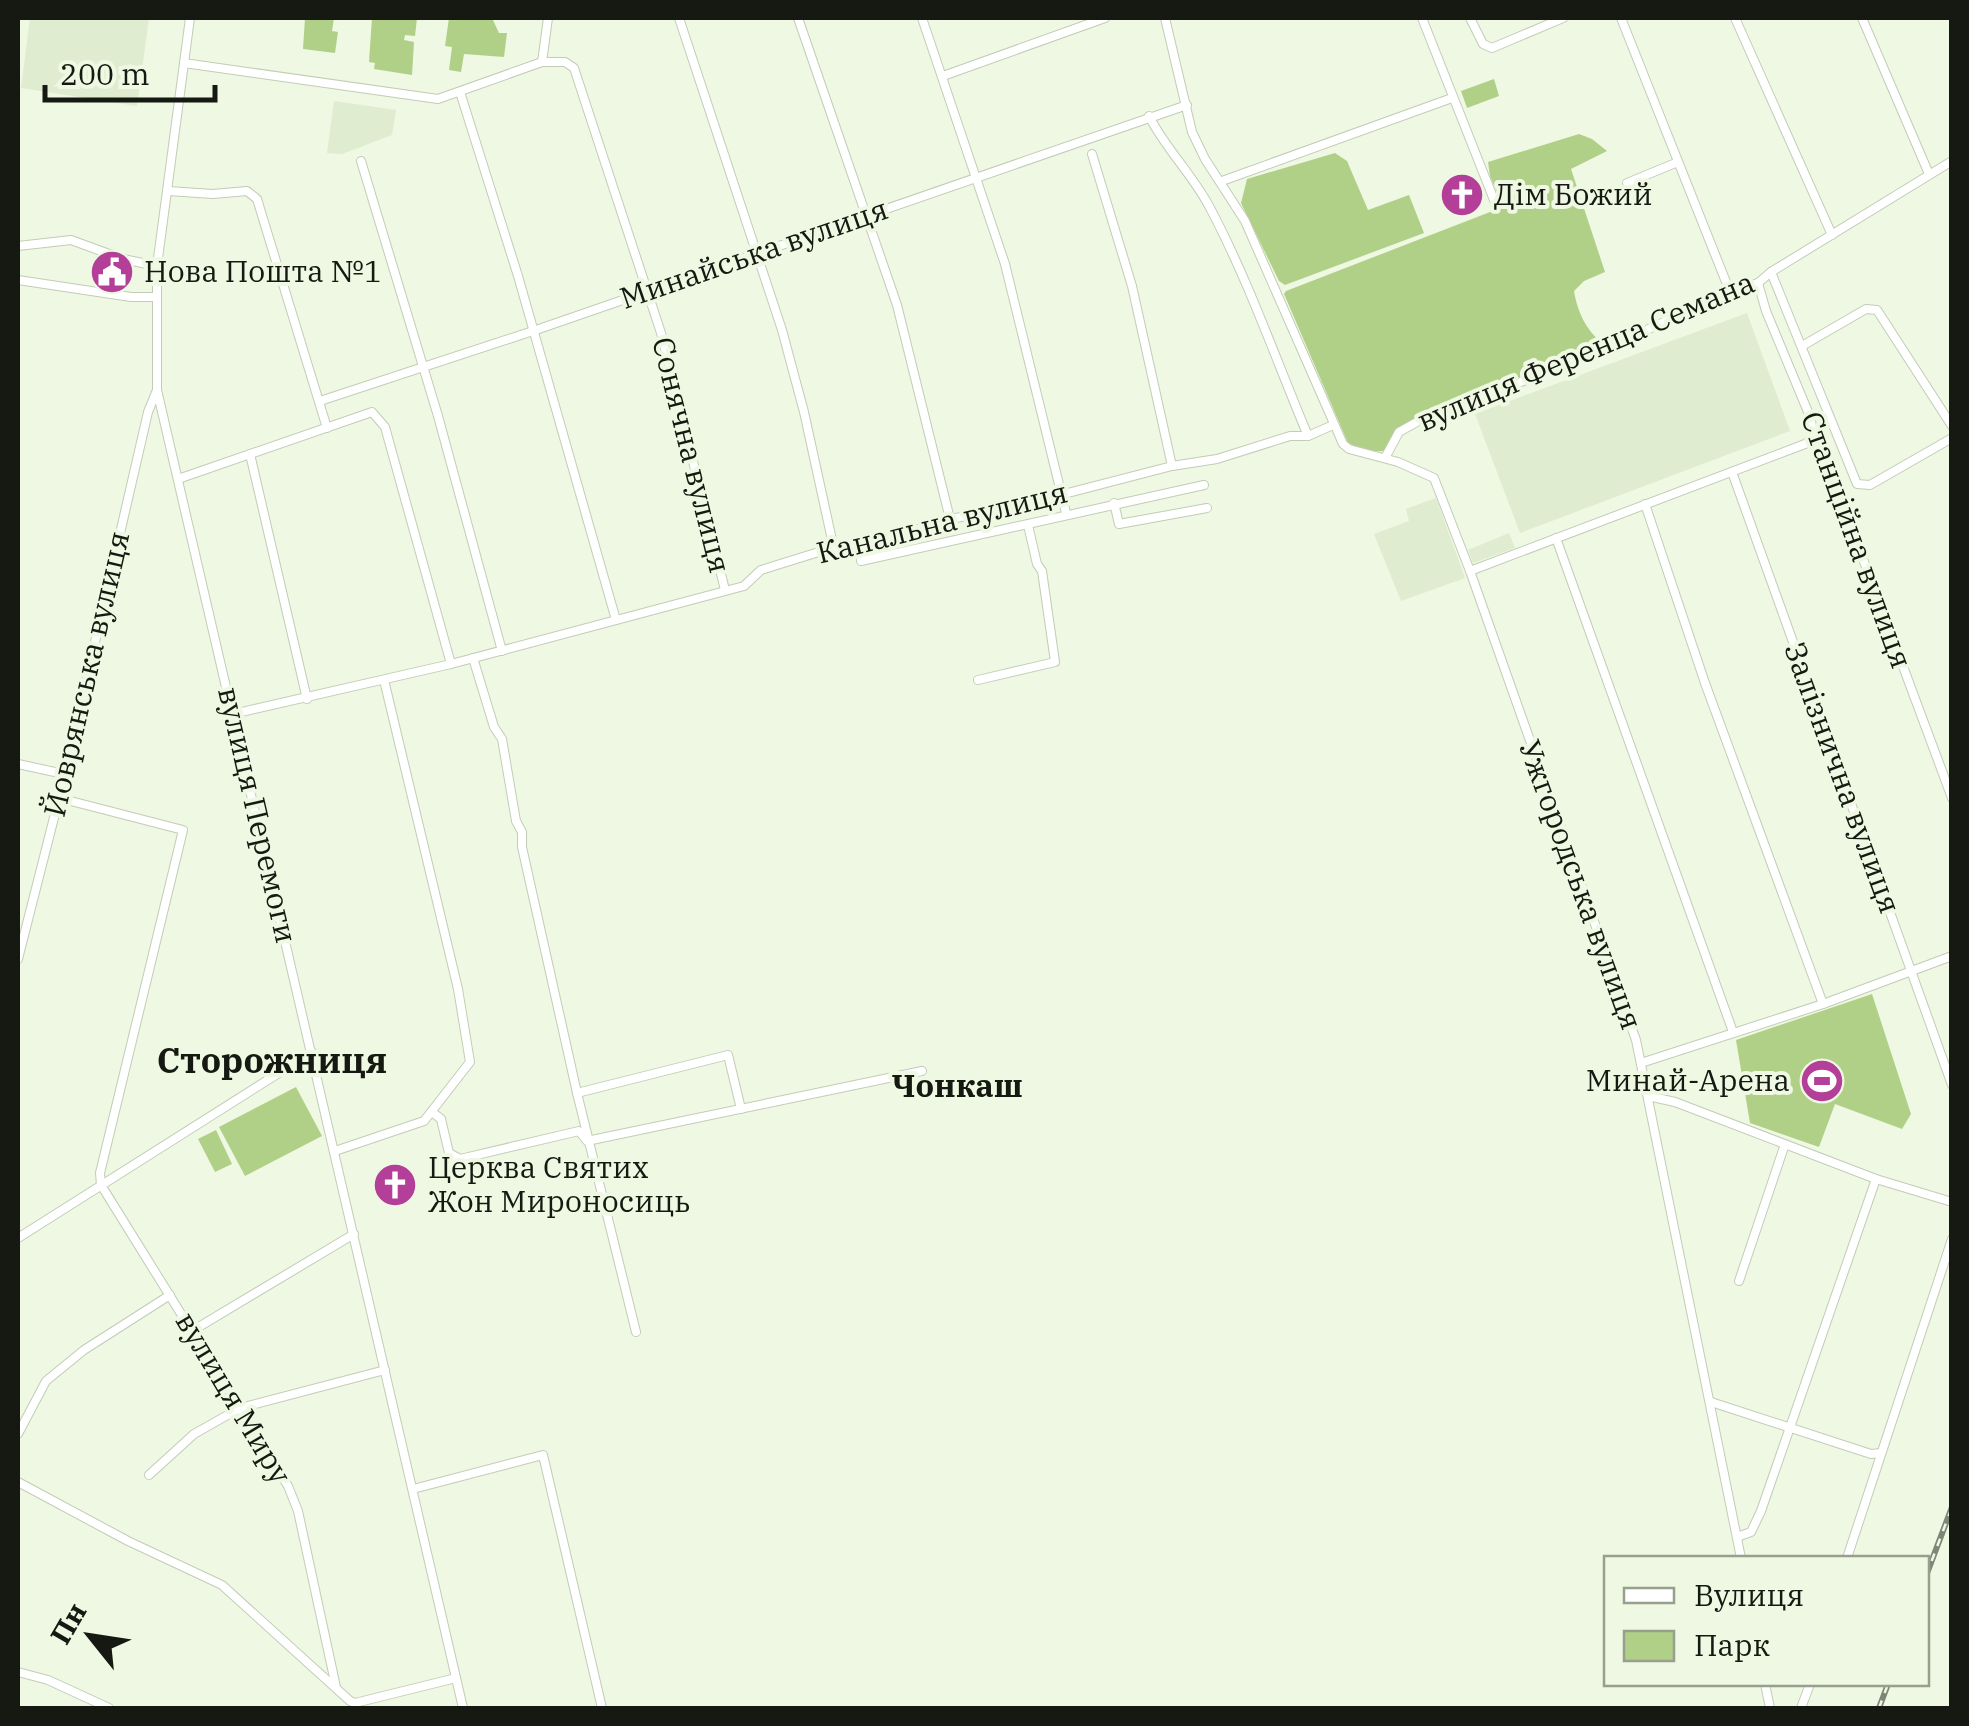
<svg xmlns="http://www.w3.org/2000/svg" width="1969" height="1726" viewBox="0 0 1969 1726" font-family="'IBM Plex Serif',serif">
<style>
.built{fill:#dfeccf}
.green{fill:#b0d088}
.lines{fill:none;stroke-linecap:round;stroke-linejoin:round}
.minor-casing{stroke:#c2ccb7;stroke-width:10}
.minor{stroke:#fff;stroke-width:8}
.rail-casing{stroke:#7f8677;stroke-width:6}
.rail{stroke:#eef8e2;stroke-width:2.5;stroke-dasharray:8;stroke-linecap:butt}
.labels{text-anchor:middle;stroke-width:8;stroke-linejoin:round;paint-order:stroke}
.poi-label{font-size:30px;fill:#151911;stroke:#eef8e2;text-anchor:start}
.street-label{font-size:30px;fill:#151911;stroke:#eef8e2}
.neighbourhood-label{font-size:32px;font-weight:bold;fill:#151911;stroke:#eef8e2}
.quarter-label{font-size:35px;font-weight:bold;fill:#151911;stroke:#eef8e2}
</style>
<rect width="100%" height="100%" fill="#eef8e2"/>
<g class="built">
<path d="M 30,18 L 149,18 L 137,106 L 21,88 Z"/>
<path d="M 334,101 L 396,110 L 392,135 L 342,154 L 327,153 Z"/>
<path d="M 1747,313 L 1790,431 L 1520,533 L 1475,414 Z"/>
<path d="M 1436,498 L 1465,578 L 1401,601 L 1374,534 L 1409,521 L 1406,509 Z"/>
<path d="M 1509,533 L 1515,548 L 1473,563 L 1468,550 Z"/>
</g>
<g class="green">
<path d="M 305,18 L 334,18 L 332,31 L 338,32 L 335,53 L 303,49 Z"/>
<path d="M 372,18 L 417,18 L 415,36 L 405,35 L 404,40 L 414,42 L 412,75 L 374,69 L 375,63 L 369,62 Z"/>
<path d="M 449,18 L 492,18 L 499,33 L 507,33 L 504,57 L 464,54 L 461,72 L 449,70 L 452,47 L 445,46 Z"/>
<path d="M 1494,79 L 1499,96 L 1467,108 L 1461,91 Z"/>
<path d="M 1579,134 L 1592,139 L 1607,151 L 1571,169 L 1605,272 L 1584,281 L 1574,291 C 1578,314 1587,332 1606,346 L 1426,416 L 1383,451 L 1370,452 L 1348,443 L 1284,294 L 1286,291 L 1503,207 L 1490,176 L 1488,162 Z"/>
<path d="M 1335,153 L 1347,161 L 1368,210 L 1409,195 L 1424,233 L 1285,285 L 1279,281 L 1241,203 L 1247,179 Z"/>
<path d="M 1872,994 L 1911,1114 L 1902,1129 L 1835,1104 L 1819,1147 L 1750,1123 L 1736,1040 Z"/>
<path d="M 296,1087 L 322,1136 L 245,1176 L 219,1127 Z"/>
<path d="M 216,1130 L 232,1164 L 215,1172 L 198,1139 Z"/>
</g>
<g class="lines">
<g class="minor-casing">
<g id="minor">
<path d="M 190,18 L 157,266 L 157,390 L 463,1708"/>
<path d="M 679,18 L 782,330 L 804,412 L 834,549"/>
<path d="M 798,18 L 897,305 L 950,519"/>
<path d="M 922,18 L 1005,264 L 1066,513"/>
<path d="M 1165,18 L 1192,132 L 1205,159 L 1245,221 L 1343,444 L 1349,449 L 1398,462 L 1434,478 L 1470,571 L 1636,1040 L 1741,1558"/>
<path d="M 1422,18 L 1496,205"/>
<path d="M 1470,18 L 1483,44 L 1492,48 L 1563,18"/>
<path d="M 1621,18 L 1730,292"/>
<path d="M 1735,18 L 1832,235"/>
<path d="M 1862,18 L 1929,174"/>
<path d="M 542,62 L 548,18"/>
<path d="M 184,63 L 438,99 L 542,62 L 565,62 L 574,68 L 661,333 L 725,590"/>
<path d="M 943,76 L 1105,18"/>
<path d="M 460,92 L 518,276 L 616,620"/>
<path d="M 1149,116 C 1165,148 1192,174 1209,206 C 1248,279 1276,360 1308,436"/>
<path d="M 1092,154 L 1132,286 L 1172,466"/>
<path d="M 361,161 L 438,416 L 502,651"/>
<path d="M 1222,181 L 1452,98"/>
<path d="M 1627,183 L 1678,162"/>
<path d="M 168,191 L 213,194 L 247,191 L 257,199 L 327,428"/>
<path d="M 18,246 L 71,240 L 123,259 L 157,266"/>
<path d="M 1771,272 L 1857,484 L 1870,485 L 1952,438"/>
<path d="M 18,280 L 131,297 L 157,297"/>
<path d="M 1758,283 L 1766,311 L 1811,419 L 1813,437 L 1818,441 L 1825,457 L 1952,798"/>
<path d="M 1802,346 L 1866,309 L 1877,310 L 1952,426"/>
<path d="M 320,401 L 533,331 L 1187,105"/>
<path d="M 250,454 L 307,699"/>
<path d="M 1385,458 L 1399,432 L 1426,417 L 1583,359 L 1730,292 L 1758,283 L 1771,272 L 1952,161"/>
<path d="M 1732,472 L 1952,1085"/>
<path d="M 178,479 L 372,412 L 385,427 L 451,664"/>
<path d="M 1114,503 L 1119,524 L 1207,508"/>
<path d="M 1645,504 L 1705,683 L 1823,1004"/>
<path d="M 1556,538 L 1733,1032"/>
<path d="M 861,561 L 1204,485"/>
<path d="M 1470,571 L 1805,444 L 1813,437"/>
<path d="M 473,658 L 494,727 L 502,739 L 516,821 L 522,832 L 522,847 L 577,1093 L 636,1332"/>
<path d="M 978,680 L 1055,662 L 1042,571 L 1037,564 L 1028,525"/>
<path d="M 233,714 L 451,664 L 744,586 L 761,570 L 822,551 L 890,538 L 950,519 L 1006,509 L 1172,466 L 1217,459 L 1290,436 L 1308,436 L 1333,425"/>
<path d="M 18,764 L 64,774"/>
<path d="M 59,798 L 183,830 L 100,1173 L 101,1185 L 288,1486 L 298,1511 L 336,1687"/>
<path d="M 18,959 L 59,798 L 148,412 L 157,390"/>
<path d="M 1641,1063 L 1823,1004 L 1952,956"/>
<path d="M 577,1093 L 728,1055 L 741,1109"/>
<path d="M 1648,1096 L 1675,1102 L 1876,1179 L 1952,1202"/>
<path d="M 432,1112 L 441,1119 L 449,1153 L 460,1159 L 579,1131 L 587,1141 L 922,1071"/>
<path d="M 335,1151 L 424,1121 L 470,1062 L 458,989 L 384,680"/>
<path d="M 18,1238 L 312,1052"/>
<path d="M 1739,1281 L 1785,1144"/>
<path d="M 192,1331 L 354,1234"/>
<path d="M 1711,1402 L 1871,1454 L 1881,1453"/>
<path d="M 18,1434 L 46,1381 L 84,1350 L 170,1295"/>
<path d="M 149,1475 L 194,1434 L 240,1408 L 385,1370"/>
<path d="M 18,1482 L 128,1541 L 222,1585 L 350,1701 L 355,1703 L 456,1678"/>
<path d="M 413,1489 L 543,1455 L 602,1708"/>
<path d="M 1737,1537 L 1751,1532 L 1761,1511 L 1876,1179"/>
<path d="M 1847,1558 L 1952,1239"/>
<path d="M 18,1672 L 48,1680 L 109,1708"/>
<path d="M 1765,1684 L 1770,1708"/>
<path d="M 1801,1708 L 1810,1684"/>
</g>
</g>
<use href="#minor" class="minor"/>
<g class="rail-casing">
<g id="rail">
<path d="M 1926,1576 L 1952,1507"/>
<path d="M 1879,1708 L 1888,1684"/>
</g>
</g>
<use href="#rail" class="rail"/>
</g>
<defs>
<g id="church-disc" transform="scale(2.25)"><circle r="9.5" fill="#b33f98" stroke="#eef8e2"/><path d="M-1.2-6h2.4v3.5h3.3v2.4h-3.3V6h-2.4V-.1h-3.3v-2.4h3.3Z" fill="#fff"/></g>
<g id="civic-disc" transform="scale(2.25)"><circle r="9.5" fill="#b33f98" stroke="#eef8e2"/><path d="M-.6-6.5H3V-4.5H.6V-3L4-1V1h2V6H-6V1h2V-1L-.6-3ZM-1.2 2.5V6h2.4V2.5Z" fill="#fff"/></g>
<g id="stadium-disc" transform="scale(2.25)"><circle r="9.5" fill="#b33f98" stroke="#eef8e2"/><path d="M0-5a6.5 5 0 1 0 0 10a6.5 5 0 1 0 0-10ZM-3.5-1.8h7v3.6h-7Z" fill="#fff"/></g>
</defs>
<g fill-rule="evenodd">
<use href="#church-disc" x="1462" y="195"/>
<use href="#civic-disc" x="112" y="272"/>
<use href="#stadium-disc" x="1822" y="1081"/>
<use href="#church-disc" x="395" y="1185"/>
</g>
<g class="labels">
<g class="poi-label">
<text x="1494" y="205">Дім Божий</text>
<text x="144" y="282">Нова Пошта №1</text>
<text x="1790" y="1091" text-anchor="end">Минай-Арена</text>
<text x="428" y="1178">Церква Святих<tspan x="428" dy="34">Жон Мироносиць</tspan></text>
</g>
<g class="street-label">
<text transform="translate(754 254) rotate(-19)" y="10">Минайська вулиця</text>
<text transform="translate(1586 352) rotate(-23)" y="10">вулиця Ференца Семана</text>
<text transform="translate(691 455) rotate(76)" y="10">Сонячна вулиця</text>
<text transform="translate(942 523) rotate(-14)" y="10">Канальна вулиця</text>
<text transform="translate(1856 540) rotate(70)" y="10">Станційна вулиця</text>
<text transform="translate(87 674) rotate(-77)" y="10">Йоврянська вулиця</text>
<text transform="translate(1842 778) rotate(70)" y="10">Залізнична вулиця</text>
<text transform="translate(257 815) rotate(77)" y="10">вулиця Перемоги</text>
<text transform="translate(1580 885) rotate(70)" y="10">Ужгородська вулиця</text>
<text transform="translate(233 1398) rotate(59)" y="10">вулиця Миру</text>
</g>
<g class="neighbourhood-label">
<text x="957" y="1097">Чонкаш</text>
</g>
<g class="quarter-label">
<text x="272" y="1073">Сторожниця</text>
</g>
</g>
<rect width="1969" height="1726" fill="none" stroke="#151911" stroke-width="40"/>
<rect x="1604" y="1556" width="325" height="130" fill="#eef8e2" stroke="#979f8e" stroke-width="2.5"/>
<rect x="1624" y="1588" width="50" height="15" fill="#ffffff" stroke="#979f8e" stroke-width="2.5"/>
<text x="1694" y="1606" font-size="30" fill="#151911">Вулиця</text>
<rect x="1624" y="1631" width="50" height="30" fill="#b0d088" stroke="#979f8e" stroke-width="2.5"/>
<text x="1694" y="1656" font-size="30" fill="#151911">Парк</text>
<g transform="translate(90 1636) rotate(300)" stroke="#eef8e2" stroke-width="8" paint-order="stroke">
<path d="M0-8L18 38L0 25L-18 38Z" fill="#151911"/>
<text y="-15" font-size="28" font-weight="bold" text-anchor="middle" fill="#151911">Пн</text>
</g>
<path d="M45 85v15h170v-15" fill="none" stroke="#151911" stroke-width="5"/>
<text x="60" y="85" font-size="30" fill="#151911" stroke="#eef8e2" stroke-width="8" paint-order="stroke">200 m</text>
</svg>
